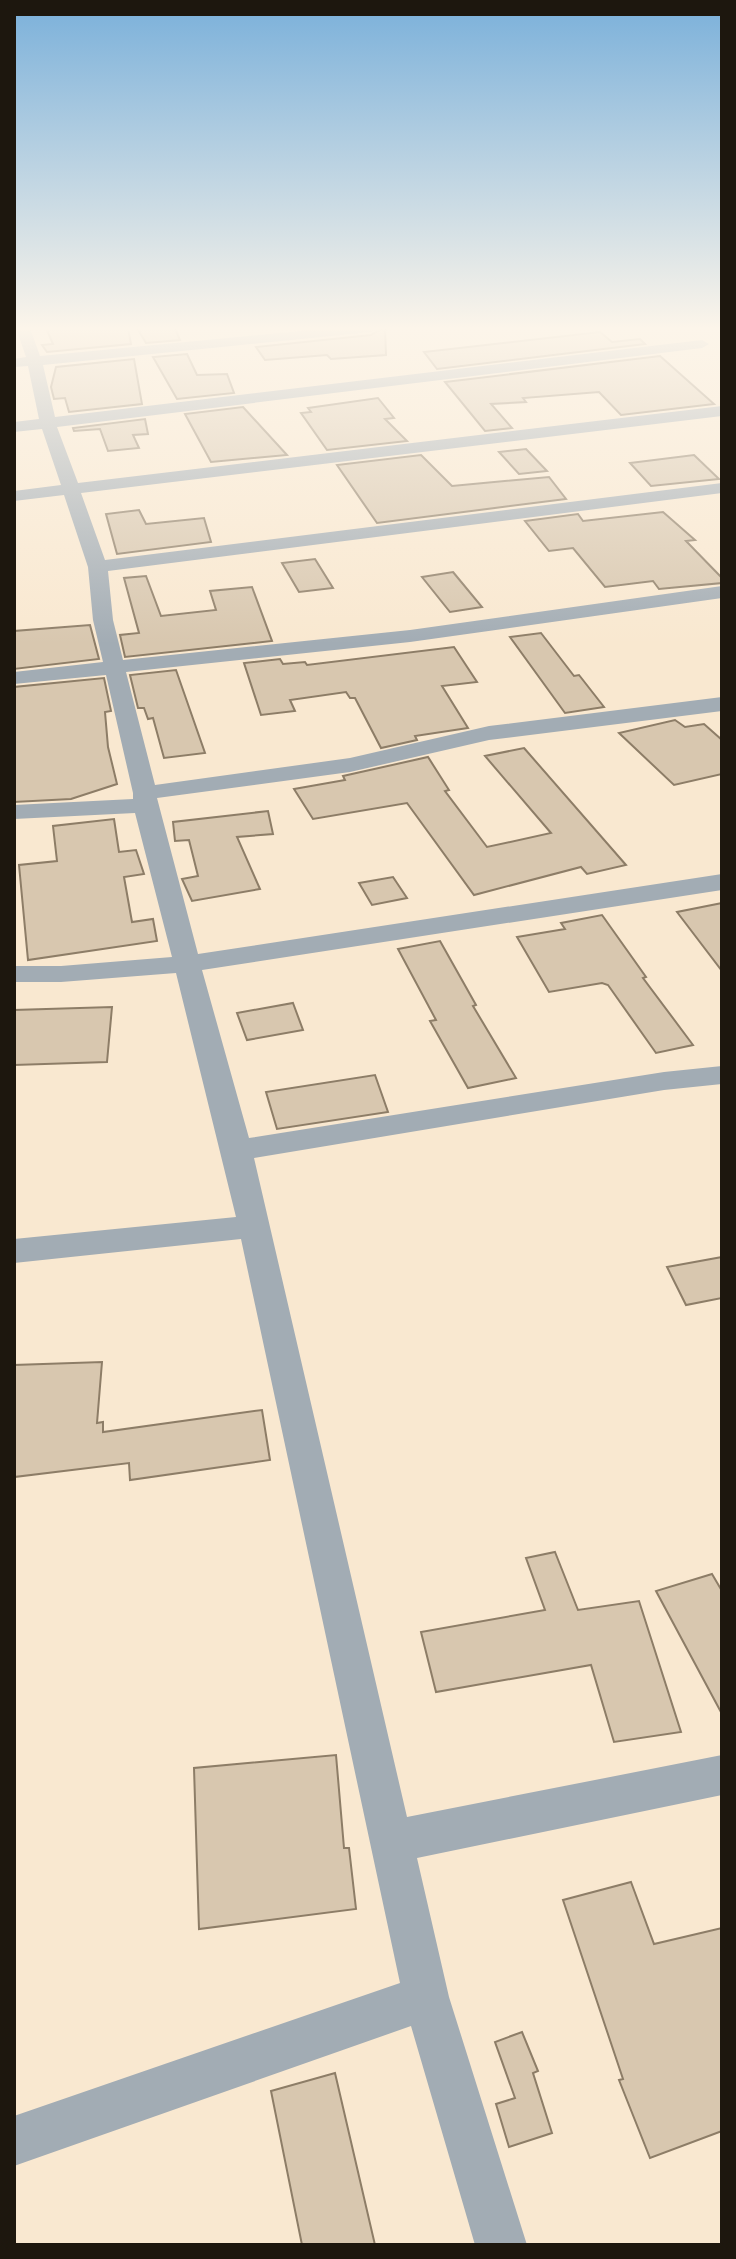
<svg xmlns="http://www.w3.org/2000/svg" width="736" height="2259" viewBox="0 0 736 2259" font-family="'Alegreya Sans',sans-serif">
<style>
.building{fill:#d8c7af;stroke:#8d7d67;stroke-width:2}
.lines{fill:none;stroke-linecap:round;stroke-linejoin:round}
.minor{fill:#a2acb4;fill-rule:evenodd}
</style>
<rect width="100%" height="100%" fill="#f9e8d0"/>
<g class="building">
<path d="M 46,328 L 128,328 L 131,344 L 47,352 L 42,345 L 53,344 Z"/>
<path d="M 137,328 L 175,328 L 180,340 L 146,343 Z"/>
<path d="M 381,329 L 385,328 L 386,355 L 331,359 L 327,355 L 265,360 L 256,347 L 371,335 Z"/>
<path d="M 600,332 L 612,342 L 640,339 L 645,344 L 437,369 L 424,352 Z"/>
<path d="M 187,354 L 197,375 L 227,374 L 234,393 L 177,399 L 153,357 Z"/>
<path d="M 660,356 L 714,404 L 621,415 L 599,392 L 523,398 L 526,402 L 491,404 L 512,428 L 485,431 L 445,382 Z"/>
<path d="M 134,359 L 142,404 L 69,412 L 65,398 L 54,399 L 51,387 L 56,367 Z"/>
<path d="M 378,398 L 394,418 L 385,419 L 407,441 L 327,450 L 301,413 L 311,412 L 308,408 Z"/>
<path d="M 243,407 L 287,455 L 211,462 L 185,414 Z"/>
<path d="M 145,419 L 148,434 L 133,435 L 139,448 L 108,451 L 100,429 L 74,431 L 73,428 Z"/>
<path d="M 526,449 L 547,471 L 519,474 L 499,452 Z"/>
<path d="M 421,455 L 452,486 L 549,477 L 566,499 L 377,523 L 337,465 Z"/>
<path d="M 694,455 L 719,479 L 651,486 L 630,463 Z"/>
<path d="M 139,510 L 146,524 L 204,518 L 211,542 L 117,554 L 106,514 Z"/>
<path d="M 663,512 L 695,540 L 686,541 L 722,578 L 722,583 L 659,589 L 653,581 L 605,587 L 573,548 L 549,551 L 525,521 L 578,514 L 583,521 Z"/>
<path d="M 315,559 L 333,588 L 299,592 L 282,563 Z"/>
<path d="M 453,572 L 482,607 L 450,612 L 422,577 Z"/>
<path d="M 146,576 L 161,616 L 216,610 L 210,591 L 252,587 L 272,641 L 125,657 L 120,635 L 139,633 L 124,578 Z"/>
<path d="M 90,625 L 99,659 L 14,669 L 14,631 Z"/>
<path d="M 541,633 L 574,676 L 579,675 L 604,707 L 565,713 L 510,637 Z"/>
<path d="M 454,647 L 477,682 L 442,686 L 468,728 L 415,736 L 417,740 L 381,748 L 355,698 L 350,698 L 346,692 L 290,700 L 295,711 L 261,715 L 244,663 L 280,659 L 283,664 L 305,662 L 307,665 Z"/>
<path d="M 176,670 L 205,753 L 164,758 L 153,718 L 148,719 L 144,708 L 138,708 L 130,675 Z"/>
<path d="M 104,678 L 111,711 L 105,712 L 108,747 L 117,784 L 71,799 L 14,802 L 14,687 Z"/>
<path d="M 675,720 L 685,727 L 704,724 L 722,740 L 722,774 L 674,785 L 619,733 Z"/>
<path d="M 524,748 L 626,865 L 587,874 L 581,867 L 474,895 L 407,803 L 313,819 L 294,789 L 345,780 L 343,776 L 428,757 L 449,790 L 445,791 L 487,847 L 551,833 L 485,756 Z"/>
<path d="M 268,811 L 273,834 L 237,837 L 260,889 L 192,901 L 182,879 L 198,876 L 189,840 L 175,841 L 173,822 Z"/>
<path d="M 114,819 L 119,852 L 136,850 L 144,874 L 124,877 L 132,922 L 153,919 L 157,941 L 28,960 L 19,865 L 57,861 L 53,826 Z"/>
<path d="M 393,877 L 407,898 L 372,905 L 359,883 Z"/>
<path d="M 722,903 L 722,971 L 677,912 Z"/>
<path d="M 602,915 L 646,977 L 643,978 L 693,1045 L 656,1053 L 608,985 L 602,983 L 549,992 L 517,937 L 565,929 L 561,923 Z"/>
<path d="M 440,941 L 476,1005 L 473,1006 L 516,1078 L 468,1088 L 430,1021 L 436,1020 L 398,949 Z"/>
<path d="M 293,1003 L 303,1030 L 247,1040 L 237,1013 Z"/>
<path d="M 112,1007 L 107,1062 L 14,1065 L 14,1010 Z"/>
<path d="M 375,1075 L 388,1112 L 277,1129 L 266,1092 Z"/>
<path d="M 722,1257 L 722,1298 L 686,1305 L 667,1267 Z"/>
<path d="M 102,1362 L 97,1423 L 103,1422 L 103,1432 L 262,1410 L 270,1460 L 130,1480 L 129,1463 L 14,1477 L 14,1365 Z"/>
<path d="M 555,1552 L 578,1610 L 639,1601 L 681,1732 L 614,1742 L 591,1665 L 436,1692 L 421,1632 L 545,1610 L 526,1558 Z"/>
<path d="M 712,1574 L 722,1591 L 722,1714 L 656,1591 Z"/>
<path d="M 336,1755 L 344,1848 L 349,1848 L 356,1909 L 199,1929 L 194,1768 Z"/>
<path d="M 631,1882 L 654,1944 L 722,1928 L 722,2131 L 650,2158 L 619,2080 L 623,2079 L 563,1900 Z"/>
<path d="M 522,2032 L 538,2071 L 533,2073 L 552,2133 L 509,2147 L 496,2104 L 515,2098 L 495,2042 Z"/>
<path d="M 335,2073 L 375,2245 L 302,2245 L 271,2091 Z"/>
</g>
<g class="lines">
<path class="minor" d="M 16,328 L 30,328 L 40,356 L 331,328 L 378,328 L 371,332 L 43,365 L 55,417 L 702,340 L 709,344 L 702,348 L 57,427 L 78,483 L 722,406 L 722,416 L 81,493 L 105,560 L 722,483 L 722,493 L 108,571 L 113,620 L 123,660 L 410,630 L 722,586 L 722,598 L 410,642 L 126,672 L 155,785 L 350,758 L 489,726 L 722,697 L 722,711 L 489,740 L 350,772 L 157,798 L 198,954 L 722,874 L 722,890 L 202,970 L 249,1138 L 664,1072 L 722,1066 L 722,1084 L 664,1090 L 254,1158 L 407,1817 L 722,1755 L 722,1795 L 417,1858 L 449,1997 L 527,2245 L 475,2245 L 411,2026 L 14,2166 L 14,2116 L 400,1983 L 241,1239 L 14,1263 L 14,1239 L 236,1217 L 176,973 L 61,982 L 14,982 L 14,966 L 61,966 L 172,957 L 135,813 L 14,819 L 14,805 L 133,799 L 133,793 L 106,675 L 14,684 L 14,672 L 103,662 L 93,620 L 88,567 L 64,495 L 14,501 L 14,491 L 61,485 L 42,429 L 14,432 L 14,422 L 39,419 L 28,366 L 14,367 L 14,359 L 26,357 Z"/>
</g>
<linearGradient id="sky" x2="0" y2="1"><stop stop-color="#7ab0da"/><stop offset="0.51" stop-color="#fcf5ea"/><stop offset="1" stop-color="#fcf5ea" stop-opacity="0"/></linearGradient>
<rect width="736" height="644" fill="url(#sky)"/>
<rect width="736" height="2259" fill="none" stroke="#1d170e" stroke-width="32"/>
</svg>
